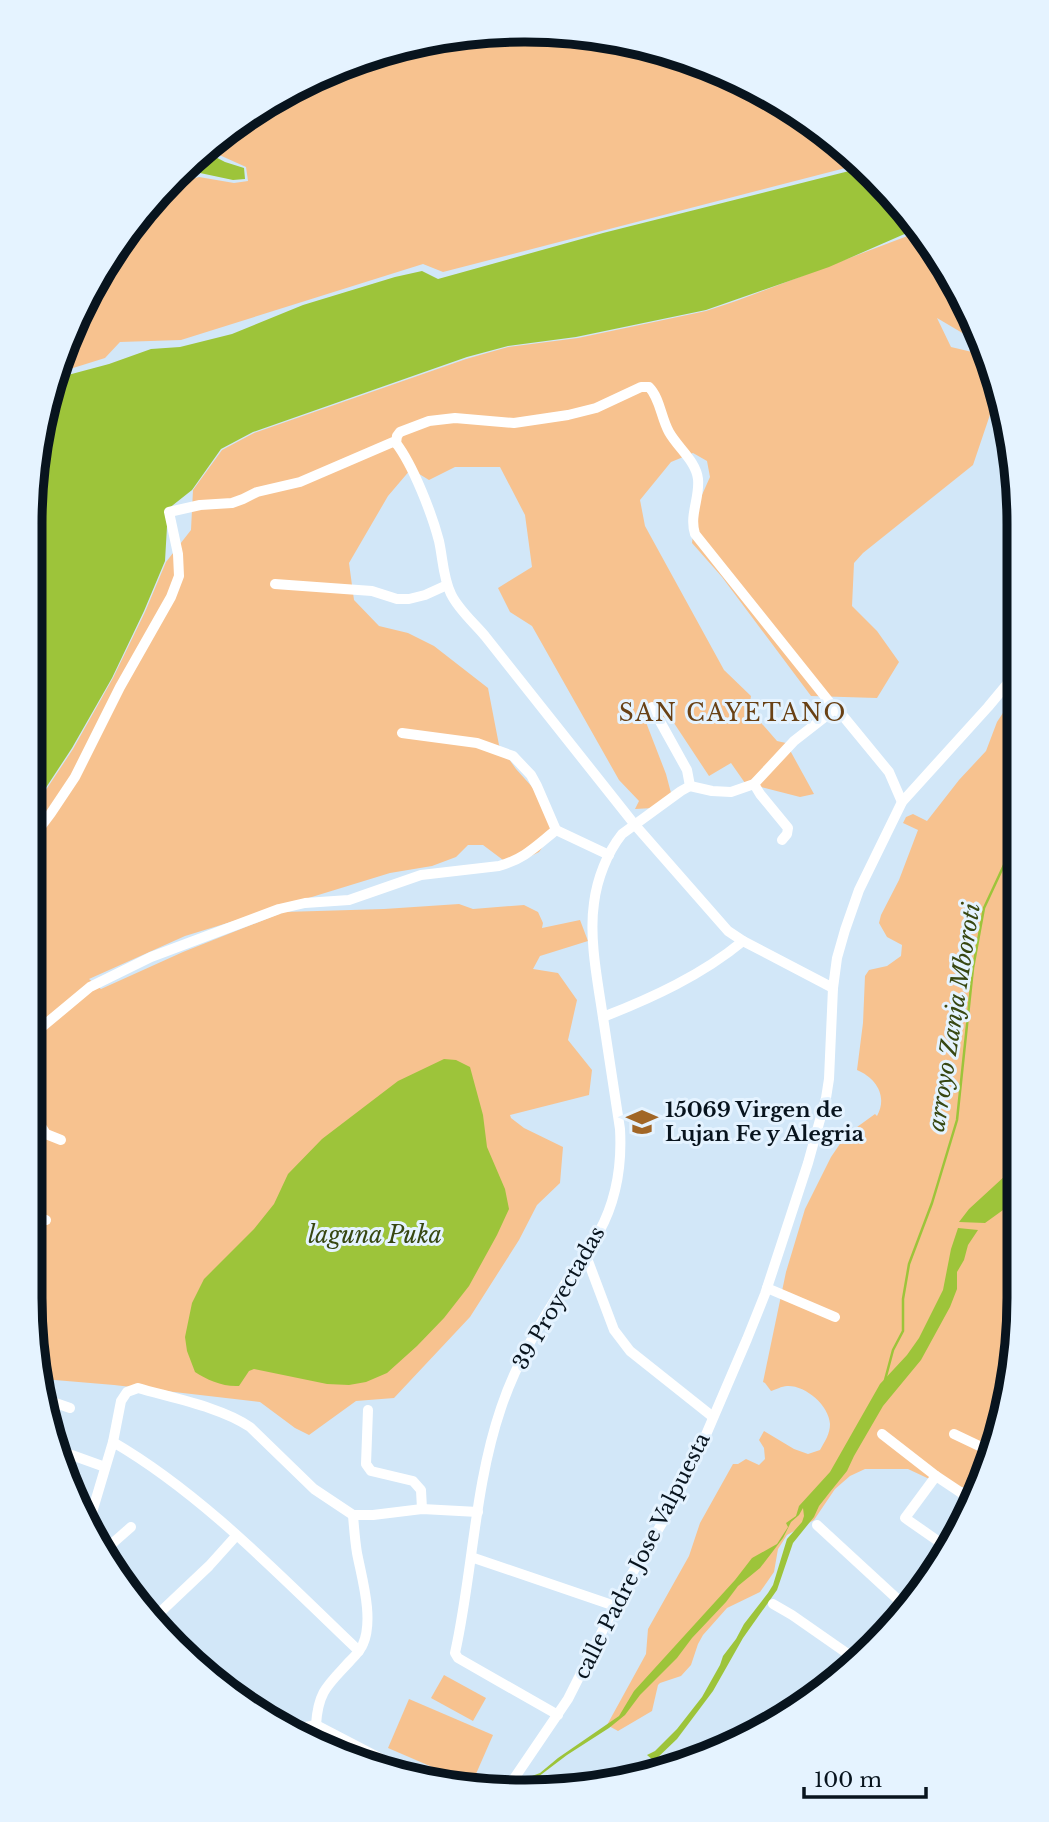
<svg xmlns="http://www.w3.org/2000/svg" width="1049" height="1822" viewBox="0 0 1049 1822" font-family="'Libre Baskerville',serif">
<style>
.green{fill:#f7c28f}
.water{fill:#9dc43a}
.lines{fill:none;stroke-linecap:round;stroke-linejoin:round}
.stream{stroke:#9dc43a;stroke-width:2.5}
.minor{stroke:#fff;stroke-width:10}
.labels{text-anchor:middle;stroke-width:6;stroke-linejoin:round;paint-order:stroke}
.poi-label{font-size:21px;font-weight:bold;fill:#08141e;stroke:#e5f3ff;text-anchor:start}
.street-label{font-size:21px;fill:#08141e;stroke:#e5f3ff}
.neighbourhood-label{font-size:23px;letter-spacing:2px;fill:#694115;stroke:#e5f3ff}
.water-label{font-size:23px;font-style:italic;fill:#374711;stroke:#e5f3ff}
.rim{fill:none;stroke:#08141e;stroke-width:9}
</style>
<rect width="100%" height="100%" fill="#d2e7f8"/>
<g class="green">
<path d="M 524,30 L 621,39 L 713,67 L 799,113 L 861,164 L 443,272 L 423,264 L 181,340 L 120,342 L 105,358 L 54,374 L 56,365 L 113,250 L 164,187 L 199,177 L 234,183 L 248,181 L 246,167 L 206,149 L 249,113 L 335,68 L 428,39 Z"/>
<path d="M 918,232 L 953,277 L 983,344 L 981,344 L 937,318 L 951,347 L 989,356 L 993,366 L 998,391 L 973,465 L 863,553 L 854,563 L 852,606 L 877,631 L 899,662 L 877,698 L 811,696 L 722,577 L 692,543 L 697,506 L 710,477 L 707,461 L 693,453 L 671,462 L 640,500 L 645,526 L 724,670 L 751,696 L 749,709 L 777,741 L 786,743 L 814,794 L 800,797 L 745,783 L 731,763 L 709,776 L 672,720 L 642,712 L 666,774 L 671,793 L 653,808 L 635,809 L 639,801 L 619,780 L 532,626 L 510,612 L 498,588 L 532,567 L 525,515 L 500,467 L 455,467 L 429,480 L 411,469 L 388,496 L 349,563 L 354,600 L 379,626 L 408,633 L 434,646 L 488,688 L 499,745 L 516,769 L 543,799 L 552,834 L 539,852 L 511,866 L 483,845 L 468,845 L 456,857 L 432,866 L 390,873 L 185,936 L 89,979 L 101,989 L 183,952 L 284,912 L 384,909 L 459,904 L 473,909 L 524,905 L 538,912 L 543,923 L 542,928 L 580,920 L 588,941 L 540,956 L 533,969 L 558,973 L 577,1000 L 568,1040 L 592,1070 L 589,1095 L 510,1115 L 511,1118 L 524,1128 L 563,1147 L 560,1183 L 537,1205 L 519,1240 L 470,1317 L 394,1398 L 356,1401 L 309,1435 L 295,1428 L 260,1402 L 114,1385 L 43,1379 L 30,1297 L 30,814 L 73,749 L 113,678 L 145,612 L 166,562 L 191,530 L 193,490 L 222,450 L 254,433 L 466,359 L 508,347 L 578,338 L 706,311 L 736,301 Z"/>
<path d="M 1018,690 L 1018,1330 L 993,1457 L 977,1489 L 940,1484 L 908,1469 L 865,1469 L 850,1476 L 835,1489 L 814,1520 L 787,1535 L 778,1549 L 774,1572 L 760,1592 L 727,1608 L 703,1635 L 698,1644 L 691,1665 L 681,1676 L 660,1683 L 658,1685 L 652,1711 L 618,1731 L 607,1725 L 646,1654 L 648,1629 L 689,1556 L 700,1523 L 733,1464 L 738,1464 L 746,1459 L 759,1465 L 765,1459 L 764,1448 L 759,1440 L 764,1431 L 794,1449 L 808,1454 L 820,1450 C 825,1441 830,1434 830,1424 C 829,1405 805,1385 787,1386 C 782,1386 775,1390 771,1391 L 765,1383 L 763,1382 L 786,1272 L 805,1209 L 831,1157 L 846,1135 L 875,1114 L 877,1116 C 888,1096 876,1078 857,1070 L 863,1023 L 865,976 L 869,970 L 887,966 L 901,956 L 902,945 L 887,937 L 879,923 L 881,915 L 899,880 L 918,830 L 903,823 L 906,817 L 913,814 L 927,821 L 959,780 L 986,751 L 997,722 Z"/>
<path d="M 444,1675 L 486,1698 L 473,1721 L 431,1698 Z"/>
<path d="M 409,1699 L 493,1735 L 472,1783 L 467,1782 L 388,1748 Z"/>
</g>
<g class="water">
<path d="M 204,151 L 225,162 L 244,168 L 245,179 L 233,180 L 200,173 L 166,185 L 174,175 Z"/>
<path d="M 865,167 L 875,175 L 916,229 L 829,267 L 706,310 L 576,337 L 508,346 L 467,357 L 253,432 L 221,449 L 192,490 L 168,509 L 165,561 L 144,611 L 112,678 L 72,748 L 30,812 L 31,492 L 53,379 L 109,364 L 151,349 L 180,347 L 232,334 L 303,305 L 395,277 L 422,271 L 438,279 L 603,233 Z"/>
<path d="M 1018,1016 L 1018,1095 L 1009,1096 L 1005,1083 L 1005,1056 Z"/>
<path d="M 444,1059 L 456,1060 L 470,1067 L 483,1115 L 487,1147 L 505,1189 L 509,1209 L 497,1235 L 469,1286 L 444,1318 L 417,1346 L 387,1373 L 366,1382 L 349,1385 L 327,1384 L 254,1369 L 249,1371 L 239,1386 C 223,1387 207,1380 195,1372 L 187,1351 L 185,1337 L 192,1303 L 204,1279 L 254,1229 L 274,1204 L 288,1174 L 322,1139 L 398,1081 Z"/>
<path d="M 1018,1099 L 1018,1196 L 1010,1205 L 985,1223 L 959,1222 L 969,1209 L 1006,1175 L 1009,1168 L 1013,1123 L 1010,1100 Z"/>
<path d="M 958,1228 L 978,1230 L 968,1245 L 964,1260 L 957,1272 L 957,1289 L 950,1307 L 921,1360 L 883,1406 L 854,1456 L 847,1471 L 830,1492 L 819,1506 L 814,1517 L 793,1543 L 777,1590 L 743,1638 L 713,1691 L 677,1739 L 654,1761 L 647,1755 L 655,1751 L 677,1729 L 702,1697 L 720,1665 L 723,1656 L 736,1639 L 744,1624 L 768,1593 L 773,1585 L 787,1539 L 802,1522 L 804,1516 L 803,1508 L 799,1515 L 791,1522 L 783,1538 L 760,1568 L 738,1586 L 726,1602 L 692,1638 L 677,1658 L 640,1695 L 625,1715 L 609,1728 L 567,1755 L 538,1777 L 533,1779 L 532,1776 L 540,1773 L 558,1758 L 619,1716 L 634,1691 L 735,1580 L 752,1558 L 777,1544 L 788,1527 L 786,1523 L 796,1516 L 799,1506 L 830,1472 L 880,1384 L 907,1355 L 919,1338 L 943,1290 L 951,1249 Z"/>
</g>
<g class="lines">
<path class="stream" d="M 885,1380 L 893,1350 L 903,1331 L 903,1299 L 909,1264 L 932,1203 L 957,1120 L 973,968 L 984,908 L 1018,835"/>
<g class="minor">
<path d="M 396,443 L 397,436 L 400,432 L 429,421 L 455,418 L 514,423 L 568,415 L 596,408 L 641,387 L 649,387 C 660,398 661,418 669,432 C 678,448 696,461 698,479 C 700,498 689,515 695,534 L 835,709 L 843,716 L 889,772 L 902,802"/>
<path d="M 396,443 C 413,465 432,514 439,541 C 443,559 443,578 451,594 C 458,609 474,623 485,636 L 635,825 L 728,931 L 743,941 L 833,988"/>
<path d="M 275,584 L 372,591 L 397,599 L 409,599 L 425,595 L 447,585"/>
<path d="M 402,733 L 477,743 L 513,756 L 531,775 L 537,786 L 556,830"/>
<path d="M 754,784 L 760,794 L 788,828 L 787,834 L 782,840"/>
<path d="M 690,786 L 712,791 L 731,792 L 754,784 L 794,741 L 835,709"/>
<path d="M 30,841 L 51,813 L 75,777 L 120,687 L 171,597 L 179,576 L 178,554 L 169,512 L 200,505 L 232,503 L 243,499 L 257,492 L 300,482 L 393,442 L 396,443"/>
<path d="M 603,1017 C 652,998 702,975 743,941"/>
<path d="M 30,1037 L 90,987 L 151,957 L 279,909 L 305,903 L 349,900 L 421,875 L 499,866 C 524,859 535,847 556,830 L 609,855"/>
<path d="M 30,1117 L 39,1123 L 46,1134 L 61,1140"/>
<path d="M 30,1215 L 46,1220"/>
<path d="M 585,1253 L 614,1330 L 630,1351 L 713,1417"/>
<path d="M 767,1288 L 835,1317"/>
<path d="M 47,1400 L 70,1408"/>
<path d="M 368,1410 L 366,1464 L 371,1471 L 413,1481 L 421,1490 L 422,1509"/>
<path d="M 882,1434 L 936,1476 L 972,1500"/>
<path d="M 954,1434 L 994,1453"/>
<path d="M 113,1442 C 204,1495 283,1579 359,1651"/>
<path d="M 55,1449 L 105,1467"/>
<path d="M 936,1476 L 905,1518 L 948,1548"/>
<path d="M 90,1519 L 113,1442 L 121,1401 L 127,1392 L 138,1388 C 172,1398 221,1407 250,1427 L 314,1489 L 353,1515 L 373,1515 L 422,1509 L 478,1512"/>
<path d="M 817,1525 L 906,1607"/>
<path d="M 106,1549 L 131,1527"/>
<path d="M 471,1557 L 615,1606"/>
<path d="M 773,1604 L 792,1615 L 858,1661"/>
<path d="M 153,1619 L 209,1566 L 236,1536"/>
<path d="M 558,1715 L 458,1658 L 455,1653 C 473,1572 474,1487 501,1408 C 516,1363 541,1321 567,1281 C 578,1265 590,1249 599,1232 C 616,1201 622,1164 620,1129 C 614,1090 608,1051 602,1011 C 597,978 589,937 594,903 C 597,879 607,853 622,834 L 681,791 L 690,786 L 687,770 L 652,707"/>
<path d="M 316,1725 C 318,1691 328,1685 350,1661 C 355,1656 361,1650 363,1644 C 374,1619 362,1579 357,1553 C 355,1541 354,1528 353,1515"/>
<path d="M 295,1729 L 316,1725 L 416,1777"/>
<path d="M 658,1767 L 658,1768"/>
<path d="M 509,1786 L 568,1699 L 627,1582 L 671,1508 L 696,1458 L 747,1339 L 765,1294 L 808,1163 L 826,1098 L 829,1079 L 833,988 L 837,958 L 845,930 L 859,890 L 902,802 L 988,707 L 1018,671"/>
</g>
</g>
<defs>
<g id="school-bare" transform="scale(2.415)"><path d="M0-5L7-2L0 1L-7-2ZM-4 1L0 2.5L4 1V4Q0 6-4 4Z" fill="#a16626" stroke="#e5f3ff" stroke-width="2.5" paint-order="stroke"/></g>
</defs>
<g fill-rule="evenodd">
<use href="#school-bare" x="642" y="1122"/>
</g>
<g class="labels">
<g class="poi-label">
<text x="665" y="1117">15069 Virgen de<tspan x="665" dy="24">Lujan Fe y Alegria</tspan></text>
</g>
<g class="street-label">
<text transform="translate(559 1298) rotate(-60)" y="7">39 Proyectadas</text>
<text transform="translate(642 1556) rotate(-63)" y="7">calle Padre Jose Valpuesta</text>
</g>
<g class="neighbourhood-label">
<text x="733" y="721">SAN CAYETANO</text>
</g>
<g class="water-label">
<text transform="translate(954 1017) rotate(-81)" y="8">arroyo Zanja Mboroti</text>
<text x="375" y="1243">laguna Puka</text>
</g>
</g>
<path d="M0 0H1049V1822H0ZM524 42H525A482 482 0 0 1 1007 524V1298A482 482 0 0 1 525 1780H524A482 482 0 0 1 42 1298V524A482 482 0 0 1 524 42Z" fill="#e5f3ff" fill-rule="evenodd"/>
<path class="rim" d="M524 42H525A482 482 0 0 1 1007 524V1298A482 482 0 0 1 525 1780H524A482 482 0 0 1 42 1298V524A482 482 0 0 1 524 42Z"/>
<path d="M804 1787v10h122v-10" fill="none" stroke="#08141e" stroke-width="3.5"/>
<text x="814" y="1787" font-size="21" fill="#08141e" stroke="#e5f3ff" stroke-width="5" paint-order="stroke">100 m</text>
</svg>
